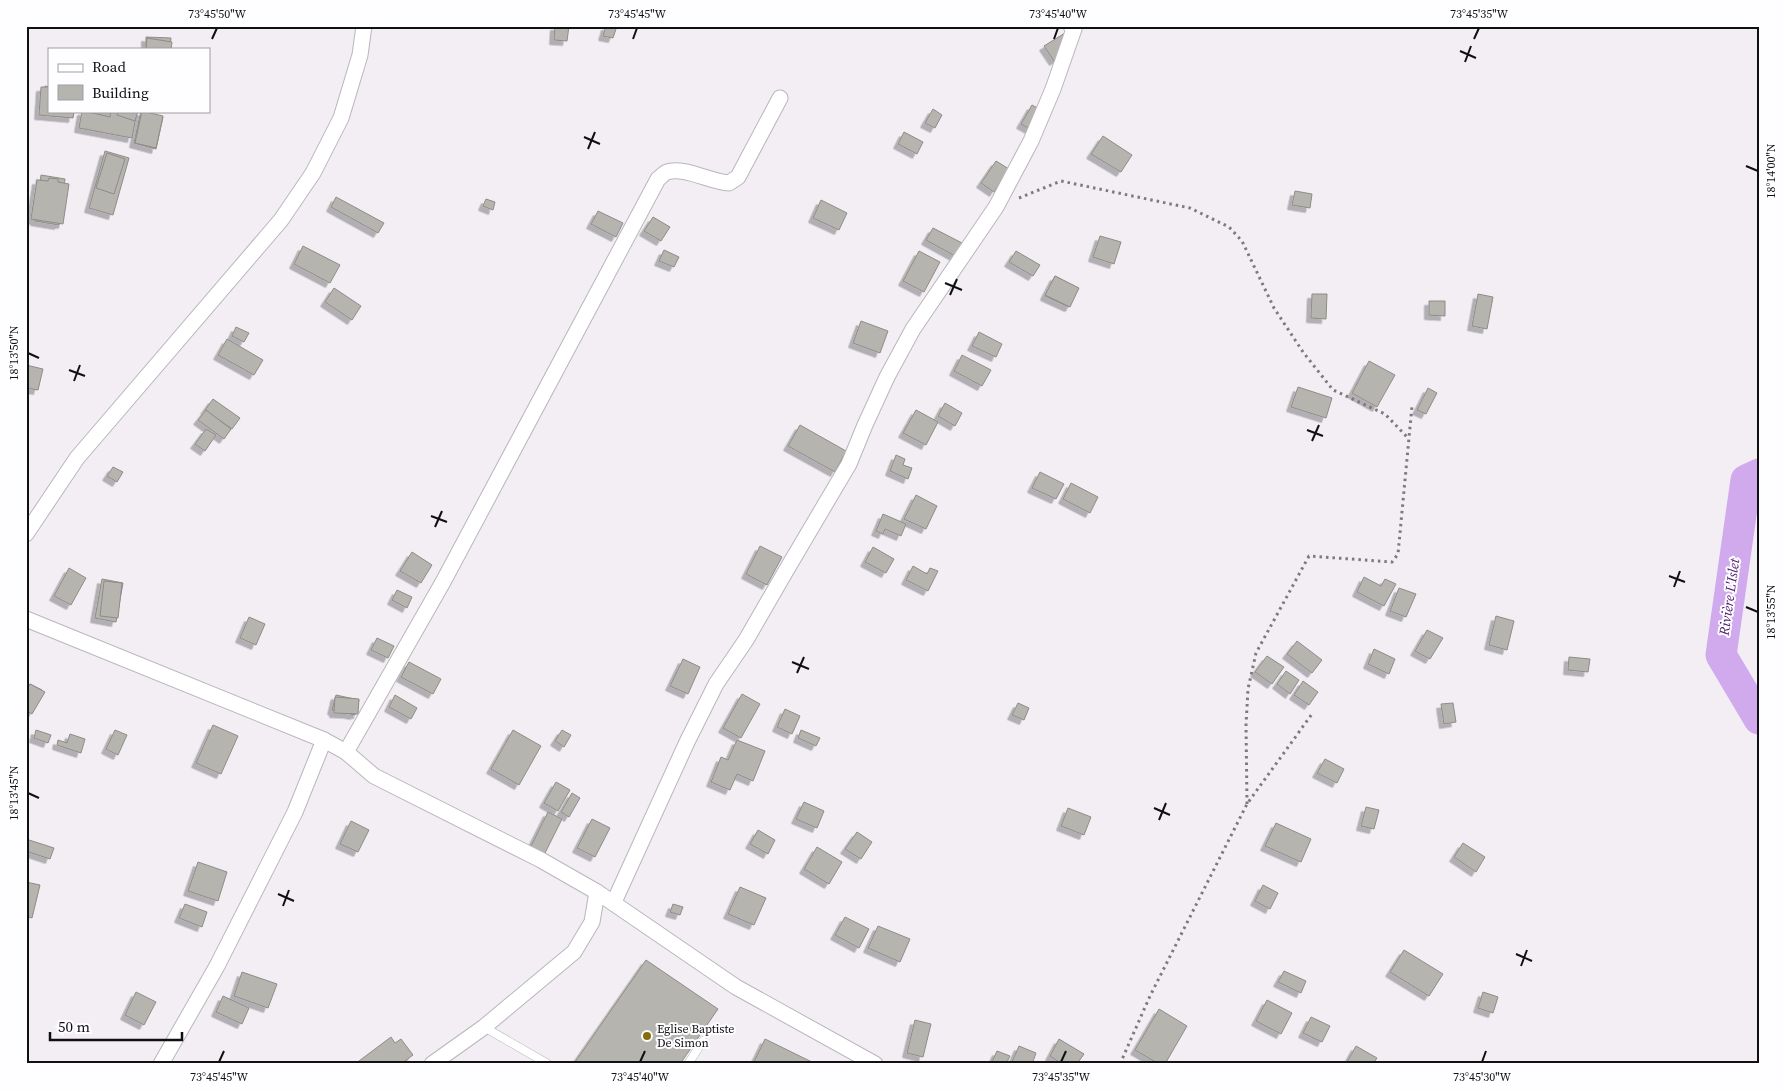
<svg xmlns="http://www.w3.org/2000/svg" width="1785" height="1090" viewBox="0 0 1785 1090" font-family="'Source Serif 4',serif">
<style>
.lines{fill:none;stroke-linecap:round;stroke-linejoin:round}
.river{stroke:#d1aaee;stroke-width:31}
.building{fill:#b6b4af;stroke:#8e8c86;filter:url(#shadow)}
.lane-casing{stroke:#b9b6bc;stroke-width:9}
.street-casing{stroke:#b9b6bc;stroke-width:17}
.path{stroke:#7d7a7e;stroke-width:3;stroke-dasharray:2.5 4;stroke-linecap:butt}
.lane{stroke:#fff;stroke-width:8}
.street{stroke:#fff;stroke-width:15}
.ticks{fill:none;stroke:#100f11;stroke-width:2}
.poi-dot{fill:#856d0a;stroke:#fefdff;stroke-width:2}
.labels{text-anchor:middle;stroke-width:4;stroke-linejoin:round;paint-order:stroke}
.poi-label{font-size:12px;fill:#100f11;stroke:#fefdff;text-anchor:start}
.water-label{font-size:14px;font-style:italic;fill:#51206e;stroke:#fefdff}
.neatline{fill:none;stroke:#100f11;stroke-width:2}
.ticks-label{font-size:12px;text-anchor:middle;fill:#100f11}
</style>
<defs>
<filter id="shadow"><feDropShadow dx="-4.5" dy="4.5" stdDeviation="0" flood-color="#0004"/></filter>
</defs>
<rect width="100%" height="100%" fill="#f2eef4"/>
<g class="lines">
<path class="river" d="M 1759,474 L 1746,480 L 1721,655 L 1759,719"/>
</g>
<g class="building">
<path d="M 555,26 L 569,26 L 567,41 L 554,40 Z"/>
<path d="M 606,26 L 617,26 L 613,38 L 603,36 Z"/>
<path d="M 1065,33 L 1074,48 L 1054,61 L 1044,46 Z"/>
<path d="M 146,37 L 171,38 L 170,49 L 146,49 Z"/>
<path d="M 147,38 L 172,42 L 171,49 L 146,49 Z"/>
<path d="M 45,86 L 49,87 L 49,111 L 74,111 L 73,117 L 42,113 Z"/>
<path d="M 41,87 L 49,87 L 49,111 L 74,111 L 73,118 L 39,115 Z"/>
<path d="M 1032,105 L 1043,111 L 1032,130 L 1021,124 Z"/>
<path d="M 933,109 L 942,115 L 935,128 L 925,123 Z"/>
<path d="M 82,111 L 137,111 L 132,138 L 79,128 Z"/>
<path d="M 84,111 L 111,111 L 110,117 Z"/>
<path d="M 118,111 L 138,111 L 135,121 L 117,115 Z"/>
<path d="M 141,111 L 163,117 L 156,149 L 134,143 Z"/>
<path d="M 142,111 L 163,116 L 156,148 L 135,143 Z"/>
<path d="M 904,132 L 923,142 L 917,154 L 898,144 Z"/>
<path d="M 1103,136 L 1132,155 L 1121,172 L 1091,154 Z"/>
<path d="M 105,151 L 129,158 L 113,215 L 89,208 Z"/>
<path d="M 107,153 L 125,159 L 114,194 L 96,188 Z"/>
<path d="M 996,161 L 1009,169 L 994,192 L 981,183 Z"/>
<path d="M 41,175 L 65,179 L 59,225 L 35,221 Z"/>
<path d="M 49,178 L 58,179 L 58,182 L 69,184 L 63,224 L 31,219 L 37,180 L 48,181 Z"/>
<path d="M 1295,191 L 1312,194 L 1310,208 L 1292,205 Z"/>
<path d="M 336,197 L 384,223 L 378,233 L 331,207 Z"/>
<path d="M 486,199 L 495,202 L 493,210 L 483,206 Z"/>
<path d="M 821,200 L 847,213 L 839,230 L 813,218 Z"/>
<path d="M 598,211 L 623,223 L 616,237 L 591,224 Z"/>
<path d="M 653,217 L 670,227 L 661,241 L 644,231 Z"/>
<path d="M 933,228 L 962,243 L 955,256 L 926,240 Z"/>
<path d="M 1100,236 L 1121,242 L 1114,264 L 1093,257 Z"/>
<path d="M 303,246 L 340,265 L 330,283 L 294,264 Z"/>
<path d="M 664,250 L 679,257 L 674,267 L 659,261 Z"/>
<path d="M 919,251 L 940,262 L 924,292 L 903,281 Z"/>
<path d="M 1016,251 L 1040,265 L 1033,276 L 1009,262 Z"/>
<path d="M 1055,276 L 1078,288 L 1069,307 L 1045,296 Z"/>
<path d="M 1055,276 L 1079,288 L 1070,307 L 1045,295 Z"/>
<path d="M 334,288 L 361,306 L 352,320 L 325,302 Z"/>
<path d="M 1312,294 L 1327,294 L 1326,319 L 1311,318 Z"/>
<path d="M 1478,294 L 1493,297 L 1487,329 L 1472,326 Z"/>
<path d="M 1429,301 L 1445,301 L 1445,316 L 1429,315 Z"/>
<path d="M 861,321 L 888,331 L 880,353 L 853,343 Z"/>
<path d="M 236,327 L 249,333 L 244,342 L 232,336 Z"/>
<path d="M 979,332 L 1002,344 L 996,357 L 972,346 Z"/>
<path d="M 227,339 L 263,360 L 254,375 L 218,355 Z"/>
<path d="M 962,355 L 991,370 L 982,386 L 954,371 Z"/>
<path d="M 1369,361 L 1395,375 L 1377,407 L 1352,393 Z"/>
<path d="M 26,365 L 43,369 L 38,390 L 26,388 Z"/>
<path d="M 1298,387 L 1332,398 L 1326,418 L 1291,407 Z"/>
<path d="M 1428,388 L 1437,393 L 1426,414 L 1417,410 Z"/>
<path d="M 213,399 L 240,418 L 232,429 L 205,410 Z"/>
<path d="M 945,403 L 962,413 L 955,426 L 938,416 Z"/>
<path d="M 206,410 L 231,429 L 224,439 L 198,420 Z"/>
<path d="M 916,410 L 938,422 L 926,445 L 903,433 Z"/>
<path d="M 800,425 L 846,451 L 835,472 L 788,446 Z"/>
<path d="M 206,429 L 216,435 L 205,451 L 195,444 Z"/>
<path d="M 896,455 L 905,459 L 903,465 L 912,468 L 908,479 L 890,471 Z"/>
<path d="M 113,467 L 123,472 L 117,482 L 107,476 Z"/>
<path d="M 1040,472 L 1064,484 L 1056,499 L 1032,488 Z"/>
<path d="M 1071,483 L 1098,497 L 1090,513 L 1063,499 Z"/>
<path d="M 916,495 L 937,506 L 926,529 L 904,519 Z"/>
<path d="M 883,514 L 906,524 L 901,536 L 885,529 L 883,534 L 876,531 Z"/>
<path d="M 760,546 L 782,557 L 767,585 L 746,574 Z"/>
<path d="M 873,547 L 894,559 L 886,573 L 865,562 Z"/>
<path d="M 412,552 L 432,565 L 421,583 L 400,571 Z"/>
<path d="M 913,566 L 927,574 L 930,568 L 938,571 L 928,591 L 906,580 Z"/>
<path d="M 69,568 L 86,578 L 71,605 L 54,596 Z"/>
<path d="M 1364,577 L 1381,586 L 1385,579 L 1396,584 L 1384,606 L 1357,592 Z"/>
<path d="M 102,579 L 123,583 L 116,622 L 95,618 Z"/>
<path d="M 104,581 L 122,583 L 118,618 L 100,616 Z"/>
<path d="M 1399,588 L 1416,594 L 1406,617 L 1390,611 Z"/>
<path d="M 397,590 L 412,597 L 407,608 L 392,600 Z"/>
<path d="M 1496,616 L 1514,621 L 1507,650 L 1489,645 Z"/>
<path d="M 249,617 L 265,624 L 256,645 L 240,638 Z"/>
<path d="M 1427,630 L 1443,638 L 1430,659 L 1415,651 Z"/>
<path d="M 377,638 L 394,646 L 388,658 L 371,650 Z"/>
<path d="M 1297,641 L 1322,660 L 1312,673 L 1287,654 Z"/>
<path d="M 1374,649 L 1395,659 L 1389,674 L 1368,664 Z"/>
<path d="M 1267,656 L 1284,667 L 1272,684 L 1255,672 Z"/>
<path d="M 1569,657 L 1590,659 L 1588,672 L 1568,670 Z"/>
<path d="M 683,659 L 700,667 L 688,694 L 670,686 Z"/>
<path d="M 409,662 L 441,679 L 433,694 L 401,677 Z"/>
<path d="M 1286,671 L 1299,680 L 1290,694 L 1277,684 Z"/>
<path d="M 1303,681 L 1318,692 L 1309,705 L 1294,695 Z"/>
<path d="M 30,684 L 42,690 L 31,712 L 26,710 L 26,690 Z"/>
<path d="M 30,684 L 45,692 L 32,714 L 26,710 L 26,690 Z"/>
<path d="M 742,694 L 760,704 L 741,738 L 723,728 Z"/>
<path d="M 336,695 L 359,700 L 355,715 L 332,710 Z"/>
<path d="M 395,695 L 417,708 L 411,719 L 389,707 Z"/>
<path d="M 335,697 L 359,699 L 358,714 L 334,713 Z"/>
<path d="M 1018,703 L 1029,708 L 1024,720 L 1012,715 Z"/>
<path d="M 1453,703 L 1456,722 L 1444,724 L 1441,704 Z"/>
<path d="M 785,709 L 800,716 L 792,734 L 777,727 Z"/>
<path d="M 213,725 L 238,736 L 221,774 L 196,763 Z"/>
<path d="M 36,730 L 51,735 L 48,743 L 34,738 Z"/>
<path d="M 115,730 L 127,735 L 118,755 L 106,749 Z"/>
<path d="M 513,730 L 541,746 L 519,785 L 491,769 Z"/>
<path d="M 562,730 L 571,735 L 564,747 L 555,741 Z"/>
<path d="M 801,730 L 820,738 L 816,746 L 798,738 Z"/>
<path d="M 70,734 L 85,739 L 81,753 L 57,745 L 58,740 L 67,743 Z"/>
<path d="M 737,740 L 765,751 L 753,781 L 737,774 L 730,790 L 711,782 L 721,757 L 728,760 Z"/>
<path d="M 1325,759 L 1344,769 L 1337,783 L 1317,773 Z"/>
<path d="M 556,782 L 570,790 L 558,811 L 544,803 Z"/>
<path d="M 572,793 L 580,798 L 569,817 L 561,812 Z"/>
<path d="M 804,802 L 824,811 L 817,828 L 796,819 Z"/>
<path d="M 1366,807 L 1379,810 L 1374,829 L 1361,826 Z"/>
<path d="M 1068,808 L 1091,817 L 1084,835 L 1061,826 Z"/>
<path d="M 548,812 L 562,819 L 543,857 L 529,850 Z"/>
<path d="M 592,819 L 610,828 L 595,857 L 577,848 Z"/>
<path d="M 351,821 L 369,830 L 358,852 L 340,844 Z"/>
<path d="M 1276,823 L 1311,839 L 1301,862 L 1265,846 Z"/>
<path d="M 758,830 L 775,840 L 768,854 L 750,844 Z"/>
<path d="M 857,832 L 872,842 L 861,859 L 845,849 Z"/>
<path d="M 26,839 L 54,848 L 50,859 L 26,851 Z"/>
<path d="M 1463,843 L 1485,857 L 1476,872 L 1454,857 Z"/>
<path d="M 817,847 L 842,862 L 829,884 L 804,869 Z"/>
<path d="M 198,862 L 227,872 L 218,901 L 188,891 Z"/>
<path d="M 26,882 L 40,885 L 32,918 L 26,916 Z"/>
<path d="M 1263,885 L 1278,893 L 1270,909 L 1255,901 Z"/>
<path d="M 740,887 L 766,898 L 754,925 L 728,914 Z"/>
<path d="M 185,904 L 207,912 L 202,927 L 179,918 Z"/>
<path d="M 673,904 L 683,907 L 680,915 L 670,912 Z"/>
<path d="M 845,917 L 869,929 L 859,948 L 835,935 Z"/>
<path d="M 878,926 L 910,939 L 900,962 L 868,948 Z"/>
<path d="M 1404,950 L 1443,974 L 1429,996 L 1390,972 Z"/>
<path d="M 646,960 L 718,1009 L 680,1064 L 578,1064 L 575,1062 Z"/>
<path d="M 1284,971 L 1306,981 L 1301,993 L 1278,982 Z"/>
<path d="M 242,972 L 277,984 L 268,1008 L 234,996 Z"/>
<path d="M 136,992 L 156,1002 L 144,1025 L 125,1015 Z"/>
<path d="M 1483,992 L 1498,997 L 1493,1013 L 1478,1008 Z"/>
<path d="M 223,996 L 249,1008 L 242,1024 L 216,1012 Z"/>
<path d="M 1267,1000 L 1292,1013 L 1281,1034 L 1256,1021 Z"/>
<path d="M 1159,1009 L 1187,1026 L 1165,1064 L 1159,1064 L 1135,1050 Z"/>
<path d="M 1311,1017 L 1330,1026 L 1322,1042 L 1303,1033 Z"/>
<path d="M 915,1020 L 931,1024 L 923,1057 L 907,1053 Z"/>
<path d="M 391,1037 L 395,1043 L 401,1039 L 413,1055 L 401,1064 L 355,1064 Z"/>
<path d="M 765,1039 L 816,1064 L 753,1064 Z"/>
<path d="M 1059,1039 L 1084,1054 L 1077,1064 L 1062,1064 L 1050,1056 Z"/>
<path d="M 1019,1046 L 1036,1053 L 1032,1064 L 1011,1064 Z"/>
<path d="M 1356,1046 L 1377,1058 L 1373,1064 L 1346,1064 Z"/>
<path d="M 997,1051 L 1010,1056 L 1006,1064 L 991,1064 Z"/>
</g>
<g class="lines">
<g class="lane-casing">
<g id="lane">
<path d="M 484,1027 L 548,1064"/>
<path d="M 688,1064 L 703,1041"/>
</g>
</g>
<g class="street-casing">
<g id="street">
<path d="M 26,534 L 77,458 L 281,220 L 313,173 L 341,118 L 360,55 L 364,26"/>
<path d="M 26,619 L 324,740 L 346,752 L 374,776 L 541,860 L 597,892 L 736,987 L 875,1064"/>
<path d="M 346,752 L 443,582 L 658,179 C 661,177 664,173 667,172 C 683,166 711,182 729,183 L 738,177 L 780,98"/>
<path d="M 614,902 L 687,742 L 716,684 L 746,640 L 787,569 L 849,464 L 865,425 L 887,377 L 913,329 L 996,207 L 1031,141 L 1053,89 L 1074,29 L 1071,26"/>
<path d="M 161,1064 L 217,966 L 295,812 L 324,740"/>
<path d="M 432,1064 L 484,1027 L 574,952 L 592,922 L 597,892"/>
</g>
</g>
<g class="path">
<path d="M 1019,198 L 1061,181 L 1190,208 L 1229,227 L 1242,241 L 1274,308 L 1303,352 L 1333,390 L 1385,414 L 1409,439"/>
<path d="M 1247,804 L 1246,725 L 1248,689 L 1256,653 L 1309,556 L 1392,562 L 1398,554 L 1412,406"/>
<path d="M 1120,1064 L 1150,996 L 1247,804 L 1312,714"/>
</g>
<use href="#lane" class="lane"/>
<use href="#street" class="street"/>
</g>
<path class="ticks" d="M 212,39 L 217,28M 633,39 L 637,28M 1054,39 L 1058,28M 1474,39 L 1479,28M 1460,51 L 1476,58M 1465,62 L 1471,46M 584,137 L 600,144M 588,149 L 595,132M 1746,166 L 1758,171M 945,283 L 962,290M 950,295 L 957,279M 28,353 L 39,358M 69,370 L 85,376M 74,381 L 80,365M 1307,430 L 1323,436M 1312,441 L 1319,425M 431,516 L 447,522M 435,527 L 442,511M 1669,576 L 1685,582M 1674,587 L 1680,571M 1746,607 L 1758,612M 792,662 L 809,669M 797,673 L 804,657M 28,793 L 39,798M 1154,808 L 1170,815M 1159,820 L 1166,803M 278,894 L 294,901M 283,906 L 289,890M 1516,954 L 1532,961M 1521,966 L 1527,950M 219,1062 L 224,1051M 640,1062 L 645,1051M 1061,1062 L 1066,1051M 1482,1062 L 1486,1051"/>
<circle class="poi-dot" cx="647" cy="1036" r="5"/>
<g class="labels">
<g class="poi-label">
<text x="657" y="1033">Eglise Baptiste<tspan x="657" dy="14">De Simon</tspan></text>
</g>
<g class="water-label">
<text transform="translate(1729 597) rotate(-82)" y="5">Rivière L'Islet</text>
</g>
</g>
<rect width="1785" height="1090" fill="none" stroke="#fefdff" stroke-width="55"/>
<rect x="48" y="48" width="162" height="65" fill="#fefdff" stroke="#9f9ea0"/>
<rect x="58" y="64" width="25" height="8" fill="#ffffff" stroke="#9f9ea0"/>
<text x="92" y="72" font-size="15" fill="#100f11">Road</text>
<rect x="58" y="85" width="25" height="15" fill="#b6b4af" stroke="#9f9ea0"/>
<text x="92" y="98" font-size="15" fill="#100f11">Building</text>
<path d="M50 1032v8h132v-8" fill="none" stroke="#100f11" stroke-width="2.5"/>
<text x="58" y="1032" font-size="15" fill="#100f11" stroke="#fefdff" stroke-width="4" paint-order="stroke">50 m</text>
<rect x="28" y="28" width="1730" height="1034" class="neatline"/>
<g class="ticks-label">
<text x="217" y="18">73°45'50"W</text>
<text x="637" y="18">73°45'45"W</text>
<text x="1058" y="18">73°45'40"W</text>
<text x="1479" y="18">73°45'35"W</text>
<text transform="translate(1771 171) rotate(-90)" y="4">18°14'00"N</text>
<text transform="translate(14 353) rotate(-90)" y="4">18°13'50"N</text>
<text transform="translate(1771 612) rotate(-90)" y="4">18°13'55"N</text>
<text transform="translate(14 793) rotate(-90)" y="4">18°13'45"N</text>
<text x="219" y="1081">73°45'45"W</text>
<text x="640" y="1081">73°45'40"W</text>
<text x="1061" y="1081">73°45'35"W</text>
<text x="1482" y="1081">73°45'30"W</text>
</g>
</svg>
